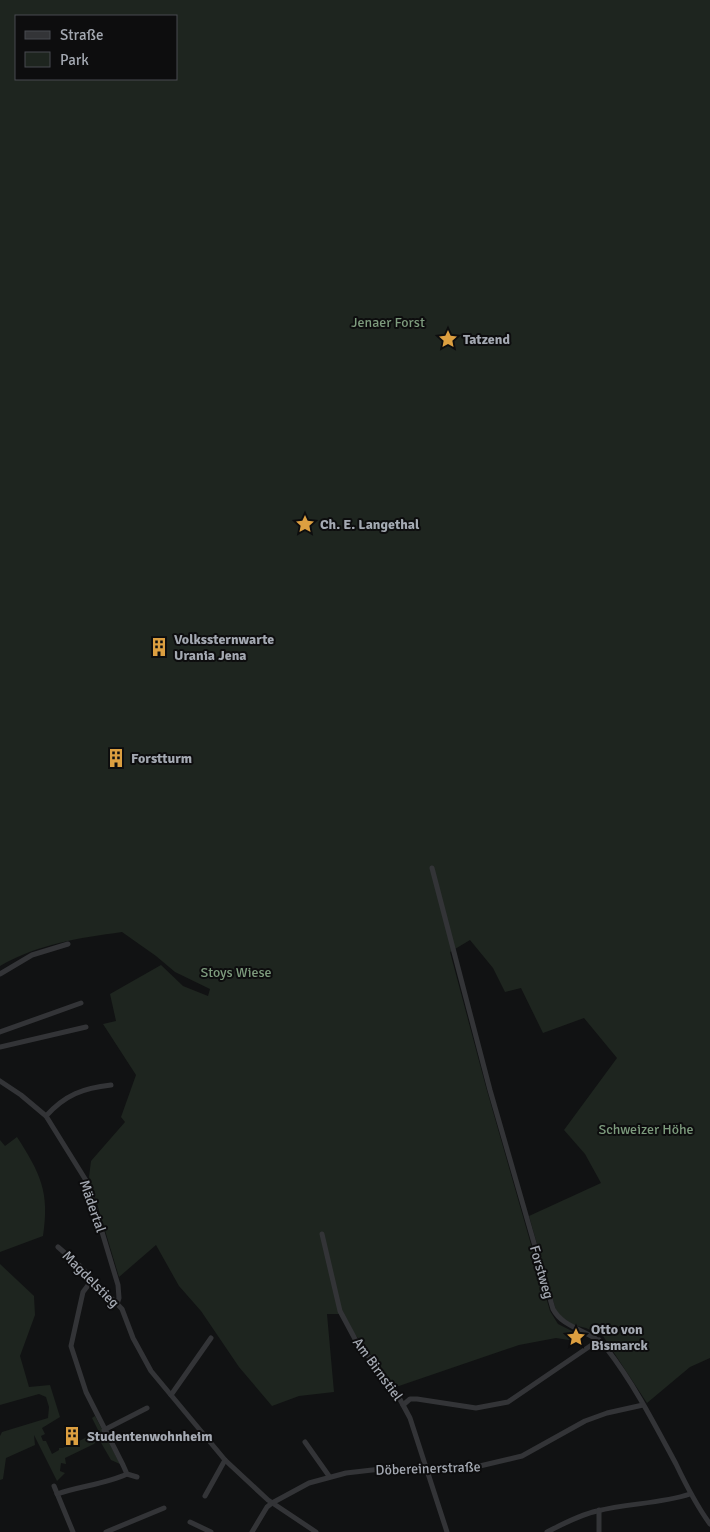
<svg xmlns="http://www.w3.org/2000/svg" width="710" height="1532" viewBox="0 0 710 1532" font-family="Signika,sans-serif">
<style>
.green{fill:#1e251f;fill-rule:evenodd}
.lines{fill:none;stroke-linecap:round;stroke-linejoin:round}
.street{stroke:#333437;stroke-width:5}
.labels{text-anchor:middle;stroke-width:4;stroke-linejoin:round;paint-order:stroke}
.park-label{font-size:14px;fill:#7d9b7d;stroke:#0d0d0e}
.poi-label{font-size:14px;font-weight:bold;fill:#a4a9b2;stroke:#0d0d0e;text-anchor:start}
.street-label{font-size:14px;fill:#a4a9b2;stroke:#0d0d0e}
</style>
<rect width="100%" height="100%" fill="#111213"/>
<g class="green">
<path d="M 0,0 L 710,0 L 710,1358 L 690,1367 L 647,1403 L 603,1336 L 586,1328 L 573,1325 L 557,1314 L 529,1216 L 601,1183 L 585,1154 L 564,1130 L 617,1058 L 584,1018 L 543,1033 L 521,988 L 505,992 L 493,968 L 470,940 L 450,952 L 486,1087 L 550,1311 L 558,1324 L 584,1337 L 575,1341 L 556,1338 L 519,1345 L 396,1387 L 339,1314 L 327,1314 L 334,1392 L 299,1396 L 272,1406 L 239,1367 L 201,1311 L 179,1286 L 156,1245 L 119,1277 L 89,1177 L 91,1161 L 125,1122 L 121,1117 L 136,1075 L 103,1024 L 116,1021 L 110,994 L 161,965 L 183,986 L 208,996 L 210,989 L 175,972 L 156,956 L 122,932 C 79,938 38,944 0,966 ZM 16,16 L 176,16 L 176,79 L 16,79 Z"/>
<path d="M 17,1137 C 40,1173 50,1192 43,1236 L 0,1252 L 0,1140 L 5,1146 Z"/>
<path d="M 0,1264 L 34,1296 L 35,1315 L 20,1356 L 29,1387 L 50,1385 L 60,1417 L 42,1428 L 45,1434 L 41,1436 L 43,1441 L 46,1441 L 52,1454 L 59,1450 L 59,1448 L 63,1448 L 78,1439 L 79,1441 L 97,1432 L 100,1437 L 94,1444 L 65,1458 L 66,1464 L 61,1463 L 60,1471 L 65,1473 L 57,1481 L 34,1435 L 35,1445 L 6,1458 L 3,1479 L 0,1480 L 0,1436 L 2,1432 L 48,1418 L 49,1407 L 46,1397 L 39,1394 L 0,1405 Z"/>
<path d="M 95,1416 L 120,1464 L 111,1460 L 100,1441 L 102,1438 L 92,1418 Z"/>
</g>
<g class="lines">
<g class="street">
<path d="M 432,868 L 490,1090 L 553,1309 C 564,1330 593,1330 607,1349 C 634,1384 655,1425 676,1464 C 686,1485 696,1505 710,1524"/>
<path d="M 0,974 L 32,955 L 68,944"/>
<path d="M 0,1032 L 81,1003"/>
<path d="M 0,1047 L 86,1027"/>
<path d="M 0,1081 L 21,1095 L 46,1116 L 87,1182 L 118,1285 L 119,1298 L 117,1304"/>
<path d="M 46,1116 C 65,1095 83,1088 111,1085"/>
<path d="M 322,1234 L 340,1311 L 355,1339 L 396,1392 L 410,1418 L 447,1532"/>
<path d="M 58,1247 L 81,1267 L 122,1309 L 133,1338 L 151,1371 L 225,1460 L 268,1500 L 316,1532"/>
<path d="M 92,1280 L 83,1292 L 71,1346 L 86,1392 L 123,1465 L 127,1474 L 137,1477"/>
<path d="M 171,1395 L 211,1338"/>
<path d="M 403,1405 L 410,1399 L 417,1399 L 476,1408 L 508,1402 L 599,1340"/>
<path d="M 104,1430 L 147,1408"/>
<path d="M 305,1442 L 329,1476"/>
<path d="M 54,1486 L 73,1532"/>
<path d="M 57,1494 C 80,1486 106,1484 127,1474"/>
<path d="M 205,1496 L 225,1460"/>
<path d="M 190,1522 L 211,1532"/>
<path d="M 106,1532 L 164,1508"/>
<path d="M 252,1532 L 267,1507 L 272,1503 L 309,1483 L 346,1473 L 381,1469 L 467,1469 L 522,1456 L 585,1421 L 607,1413 L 643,1405"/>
<path d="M 547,1532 C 563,1524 579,1515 597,1511 C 628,1503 660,1504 690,1494"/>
<path d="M 599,1532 L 599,1510"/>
</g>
</g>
<defs>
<g id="sight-bare" transform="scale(1.5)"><path d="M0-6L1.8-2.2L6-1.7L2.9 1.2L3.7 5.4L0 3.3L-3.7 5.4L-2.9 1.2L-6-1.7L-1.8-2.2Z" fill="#dc9f40" stroke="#0d0d0e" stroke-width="2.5" paint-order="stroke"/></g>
<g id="building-bare" transform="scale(1.5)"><path d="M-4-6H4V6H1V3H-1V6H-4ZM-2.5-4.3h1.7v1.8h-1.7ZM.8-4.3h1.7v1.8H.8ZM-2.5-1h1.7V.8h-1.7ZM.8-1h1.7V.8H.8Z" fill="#dc9f40" stroke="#0d0d0e" stroke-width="2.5" paint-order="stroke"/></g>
</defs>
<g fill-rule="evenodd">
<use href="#sight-bare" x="448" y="339"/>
<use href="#sight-bare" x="305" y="524"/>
<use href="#building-bare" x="159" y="647"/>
<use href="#building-bare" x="116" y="758"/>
<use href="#sight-bare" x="576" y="1337"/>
<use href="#building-bare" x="72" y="1436"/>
</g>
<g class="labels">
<g class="park-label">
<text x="388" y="327">Jenaer Forst</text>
<text x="236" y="977">Stoys Wiese</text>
<text x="646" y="1134">Schweizer Höhe</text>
</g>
<g class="poi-label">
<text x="463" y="344">Tatzend</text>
<text x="320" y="529">Ch. E. Langethal</text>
<text x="174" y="644">Volkssternwarte<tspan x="174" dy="16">Urania Jena</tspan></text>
<text x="131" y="763">Forstturm</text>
<text x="591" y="1334">Otto von<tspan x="591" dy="16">Bismarck</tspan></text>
<text x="87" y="1441">Studentenwohnheim</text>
</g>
<g class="street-label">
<text transform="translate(93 1206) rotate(71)" y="5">Mädertal</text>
<text transform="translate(542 1272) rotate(74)" y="5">Forstweg</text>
<text transform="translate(91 1279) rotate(45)" y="5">Magdelstieg</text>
<text transform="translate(378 1369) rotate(54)" y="5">Am Birnstiel</text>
<text transform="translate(428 1468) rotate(-2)" y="5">Döbereinerstraße</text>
</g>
</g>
<rect x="15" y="15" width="162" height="65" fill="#0d0d0e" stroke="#494b50"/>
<rect x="25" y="31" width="25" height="8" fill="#333437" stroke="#494b50"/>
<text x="60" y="40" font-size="15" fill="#a4a9b2">Straße</text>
<rect x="25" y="52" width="25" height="15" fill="#1e251f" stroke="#494b50"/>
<text x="60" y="65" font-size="15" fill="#a4a9b2">Park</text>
</svg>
